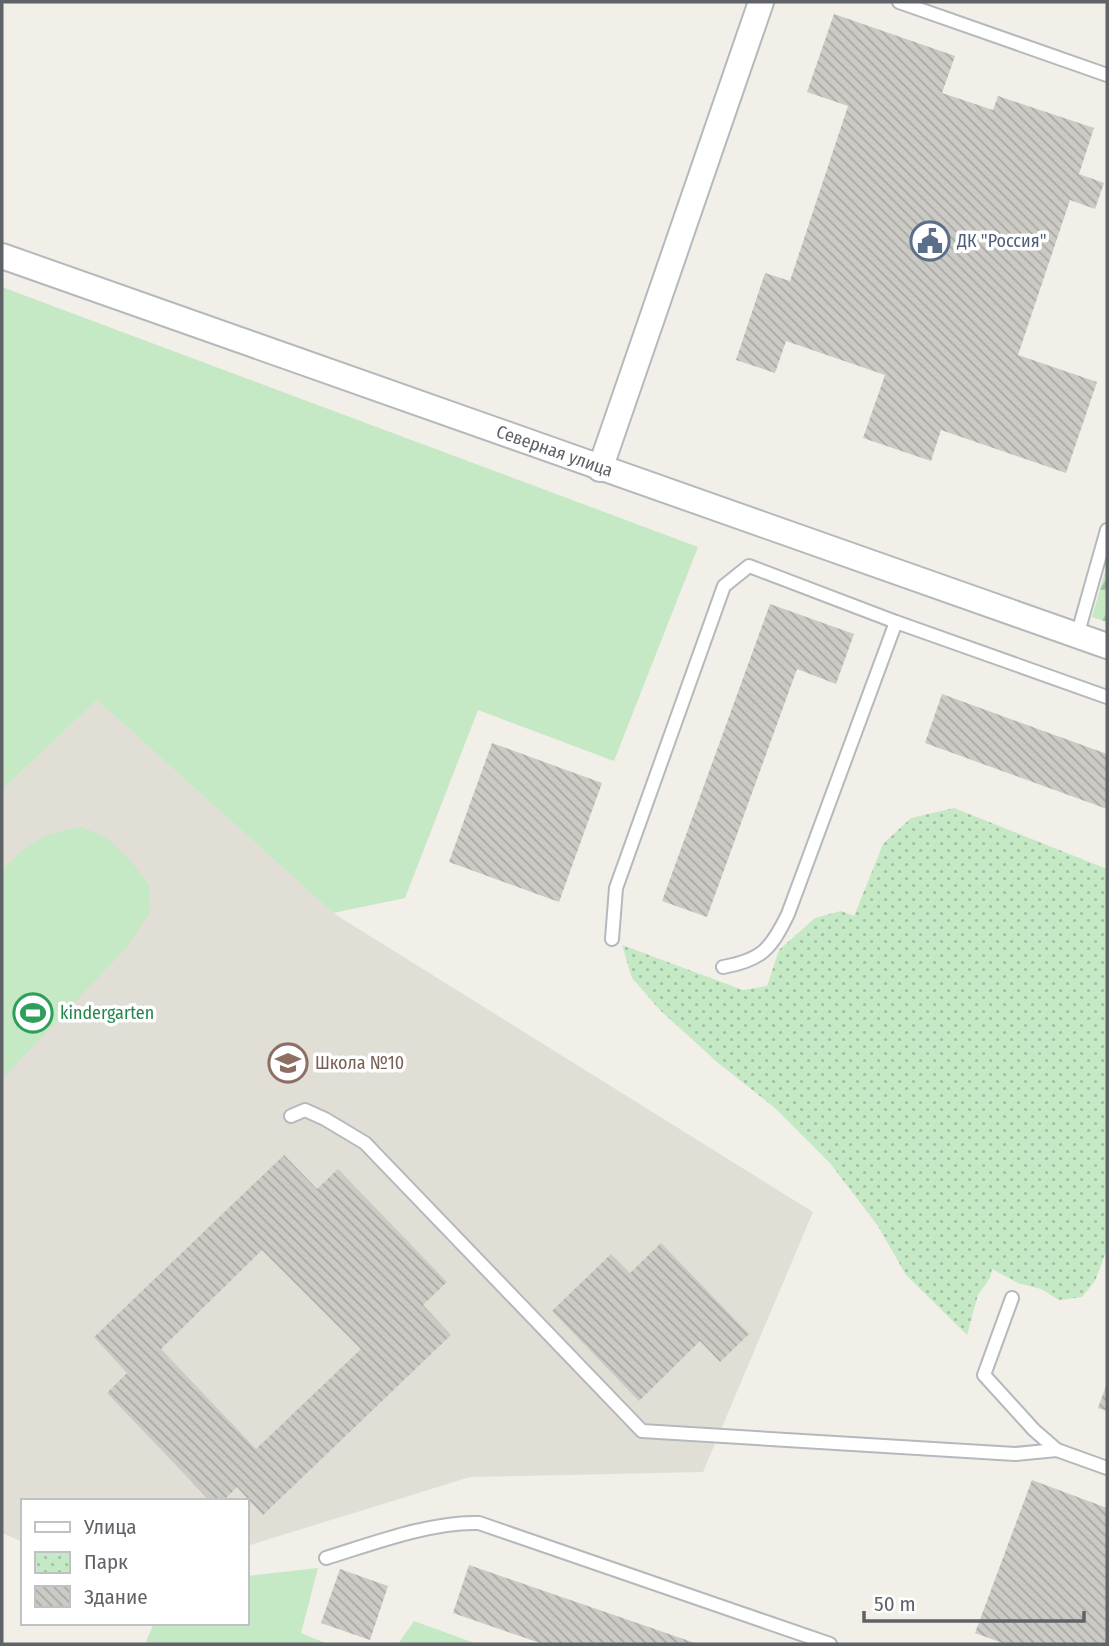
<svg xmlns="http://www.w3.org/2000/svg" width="1109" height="1646" viewBox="0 0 1109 1646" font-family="'Fira Sans Condensed',sans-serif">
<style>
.education{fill:#e1ded6}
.grass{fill:#c5e8c5}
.forest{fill:url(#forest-firs)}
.park{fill:url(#park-dots)}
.building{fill:url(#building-back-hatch);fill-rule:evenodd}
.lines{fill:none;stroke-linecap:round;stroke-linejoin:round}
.lane-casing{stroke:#b5b8bc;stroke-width:16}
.street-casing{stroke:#b5b8bc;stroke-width:28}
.lane{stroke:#fff;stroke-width:12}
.street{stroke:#fff;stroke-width:24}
.labels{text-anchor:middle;stroke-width:7;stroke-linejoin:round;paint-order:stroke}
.service-label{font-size:18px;fill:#4e5e75;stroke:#fff;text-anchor:start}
.street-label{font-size:18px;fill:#5f6368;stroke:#fff}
.leisure-label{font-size:18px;fill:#27864d;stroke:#fff;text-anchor:start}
.education-label{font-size:18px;fill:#785e54;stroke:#fff;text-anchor:start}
</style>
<defs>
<pattern id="forest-firs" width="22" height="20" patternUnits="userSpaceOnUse" patternTransform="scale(1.75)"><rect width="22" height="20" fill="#c5e8c5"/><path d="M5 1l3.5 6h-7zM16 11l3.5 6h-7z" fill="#a3c0a4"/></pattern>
<pattern id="park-dots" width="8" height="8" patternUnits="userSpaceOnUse" patternTransform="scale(1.75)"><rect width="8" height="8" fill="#c5e8c5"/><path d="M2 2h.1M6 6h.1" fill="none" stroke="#a3c0a4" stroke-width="1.8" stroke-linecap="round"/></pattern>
<pattern id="building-back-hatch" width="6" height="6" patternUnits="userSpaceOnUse" patternTransform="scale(1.75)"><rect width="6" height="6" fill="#cccac5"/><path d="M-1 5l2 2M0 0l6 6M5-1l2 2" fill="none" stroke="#a9a8a4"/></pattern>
</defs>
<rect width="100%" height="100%" fill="#f1efe8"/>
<path class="education" d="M 97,700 L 333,913 L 813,1212 L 703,1472 L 470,1477 L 247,1546 L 247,1501 L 23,1501 L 23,1542 L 2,1533 L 2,790 Z"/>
<g class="grass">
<path d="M 2,287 L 698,547 L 614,761 L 478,710 L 405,898 L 333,913 L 97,700 L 2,790 Z"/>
<path d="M 81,827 L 107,838 L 130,860 L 149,885 L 150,912 L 126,948 L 2,1079 L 2,871 C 28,842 42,834 81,827 Z"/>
<path d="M 318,1568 L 301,1633 L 328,1644 L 145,1644 L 154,1623 L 247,1623 L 247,1576 Z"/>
<path d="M 414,1621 L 477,1644 L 478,1644 L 398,1644 Z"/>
</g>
<path class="forest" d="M 1107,565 L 1107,622 L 1092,617 Z"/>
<path class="park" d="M 954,808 L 1107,869 L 1107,1249 L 1095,1281 L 1082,1297 L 1059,1300 L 1041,1289 L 1018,1283 L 992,1269 L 990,1278 L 978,1295 L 967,1335 L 906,1275 L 878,1226 L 830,1163 L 775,1108 L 717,1062 L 660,1010 L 632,978 L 622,945 L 743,990 L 767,986 L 779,950 L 815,918 L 841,911 L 854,916 L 883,844 L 911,818 Z"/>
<g class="building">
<path d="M 834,14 L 955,56 L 942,93 L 993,110 L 998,96 L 1094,128 L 1079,174 L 1104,183 L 1095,209 L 1070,200 L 1018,355 L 1097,382 L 1066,473 L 941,430 L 931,461 L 863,438 L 885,375 L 786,341 L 775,373 L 736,360 L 765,273 L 790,281 L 848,106 L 807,92 Z"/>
<path d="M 770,604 L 854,634 L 836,684 L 797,669 L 707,917 L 662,901 Z"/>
<path d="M 942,694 L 1107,754 L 1107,809 L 925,743 Z"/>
<path d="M 492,743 L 602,783 L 559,902 L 449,862 Z"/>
<path d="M 284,1155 L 317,1189 L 338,1169 L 447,1282 L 423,1305 L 451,1335 L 263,1515 L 237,1487 L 223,1501 L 210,1501 L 107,1393 L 127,1373 L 94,1337 ZM 262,1250 L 361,1349 L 256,1449 L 161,1349 Z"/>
<path d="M 661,1243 L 749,1334 L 720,1362 L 700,1341 L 639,1401 L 552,1311 L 611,1254 L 630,1273 Z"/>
<path d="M 1107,1383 L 1107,1411 L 1098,1408 Z"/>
<path d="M 1032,1480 L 1107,1508 L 1107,1644 L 1005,1644 L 975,1633 Z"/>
<path d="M 469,1565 L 698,1644 L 543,1644 L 453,1613 Z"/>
<path d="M 340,1569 L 388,1586 L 370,1640 L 321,1623 Z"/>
</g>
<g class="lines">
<g class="lane-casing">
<g id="lane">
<path d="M 899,2 L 1107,75"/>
<path d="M 1077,636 L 1107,530"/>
<path d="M 612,939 L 616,888 L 724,586 L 749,566 L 896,622 L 1107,697"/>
<path d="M 723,967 C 762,960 771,949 788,914 L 896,622"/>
<path d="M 291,1116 L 305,1110 L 325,1119 L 365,1143 L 642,1431 L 1015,1454 L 1057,1450"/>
<path d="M 1012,1298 L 984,1375 L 1034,1430 L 1057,1450 L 1107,1468"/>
<path d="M 326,1558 C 371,1544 433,1521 479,1523 L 830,1644"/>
</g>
</g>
<g class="street-casing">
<g id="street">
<path id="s1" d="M 2,256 L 1107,646"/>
<path d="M 600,469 L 761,2"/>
</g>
</g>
<use href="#lane" class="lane"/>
<use href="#street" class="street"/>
</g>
<defs>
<g id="civic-ring" transform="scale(2.0125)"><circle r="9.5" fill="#fff" stroke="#5c6f8a" stroke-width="1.5"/><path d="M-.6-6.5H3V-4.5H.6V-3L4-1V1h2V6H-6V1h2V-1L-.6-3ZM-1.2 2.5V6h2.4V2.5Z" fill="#5c6f8a"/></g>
<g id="stadium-ring" transform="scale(2.0125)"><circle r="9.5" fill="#fff" stroke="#2e9e5b" stroke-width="1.5"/><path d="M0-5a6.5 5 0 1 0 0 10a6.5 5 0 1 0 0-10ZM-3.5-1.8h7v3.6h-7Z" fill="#2e9e5b"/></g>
<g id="school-ring" transform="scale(2.0125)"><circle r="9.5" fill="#fff" stroke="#8d6e63" stroke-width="1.5"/><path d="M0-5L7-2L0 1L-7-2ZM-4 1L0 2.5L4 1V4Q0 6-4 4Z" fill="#8d6e63"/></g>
</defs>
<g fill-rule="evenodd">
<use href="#civic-ring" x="930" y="241"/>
<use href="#stadium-ring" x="33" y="1013"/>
<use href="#school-ring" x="288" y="1063"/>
</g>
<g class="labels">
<g class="service-label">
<text x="957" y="247">ДК "Россия"</text>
</g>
<g class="street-label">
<text dy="6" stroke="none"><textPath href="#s1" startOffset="586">Северная улица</textPath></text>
</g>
<g class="leisure-label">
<text x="60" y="1019">kindergarten</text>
</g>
<g class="education-label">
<text x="315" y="1069">Школа №10</text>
</g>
</g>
<rect width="1109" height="1646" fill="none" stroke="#5f6368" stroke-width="7"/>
<rect x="21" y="1499" width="228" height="126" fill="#ffffff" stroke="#bfc1c3" stroke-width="2"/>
<rect x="35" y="1522" width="35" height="10" fill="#ffffff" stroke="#bfc1c3" stroke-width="2"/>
<text x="84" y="1534" font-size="21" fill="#5f6368">Улица</text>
<rect x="35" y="1552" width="35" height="21" fill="url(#park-dots)" stroke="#bfc1c3" stroke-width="2"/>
<text x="84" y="1569" font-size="21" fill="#5f6368">Парк</text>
<rect x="35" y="1586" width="35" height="21" fill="url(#building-back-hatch)" stroke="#bfc1c3" stroke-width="2"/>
<text x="84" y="1604" font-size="21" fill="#5f6368">Здание</text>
<path d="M864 1611v10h220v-10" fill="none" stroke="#5f6368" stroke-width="3.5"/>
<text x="874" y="1611" font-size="21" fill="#5f6368" stroke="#ffffff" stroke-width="5" paint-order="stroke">50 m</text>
</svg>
